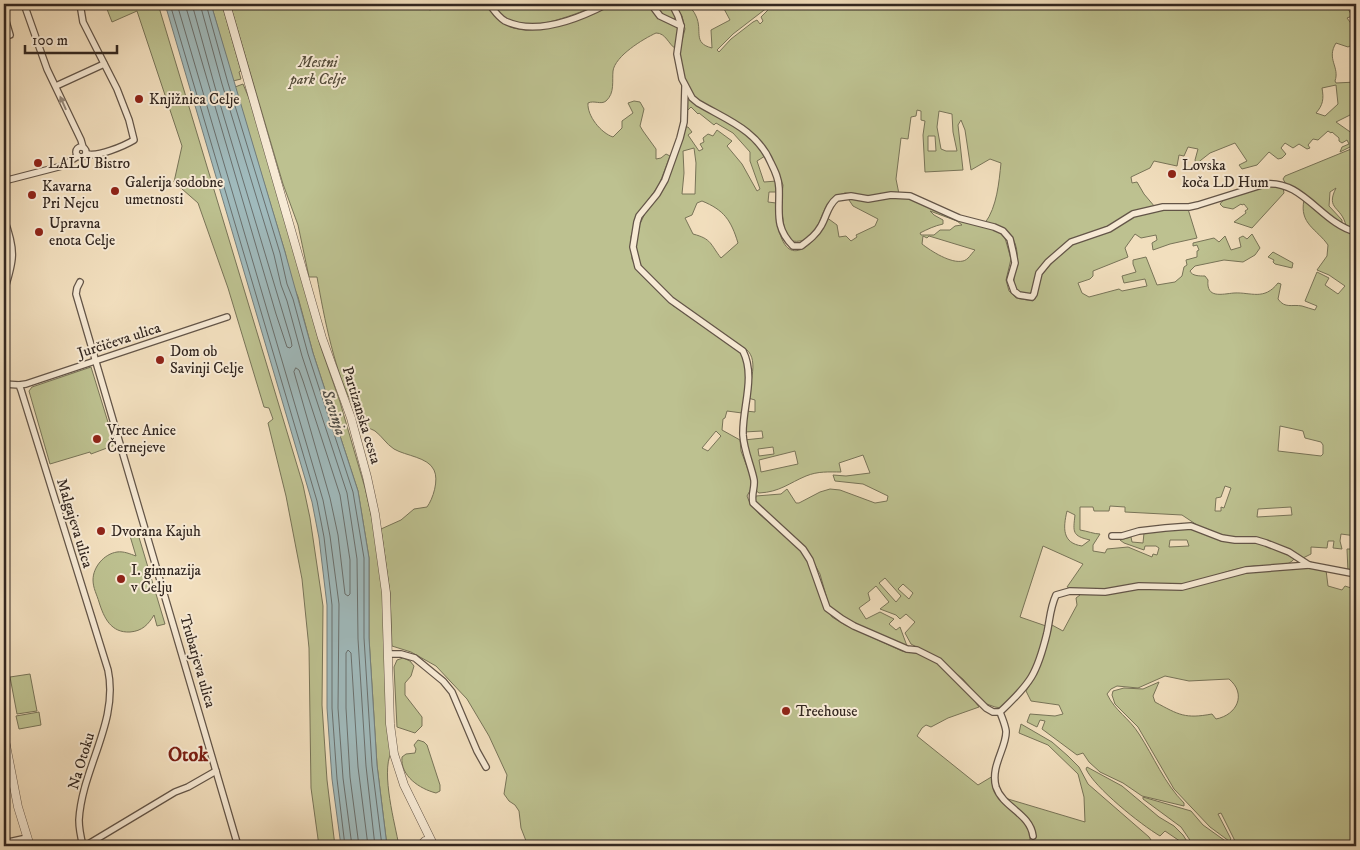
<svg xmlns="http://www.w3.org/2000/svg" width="1360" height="850" viewBox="0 0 1360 850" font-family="'IM FELL DW Pica',serif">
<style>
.green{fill:#bdc190;stroke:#787458;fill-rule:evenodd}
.water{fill:#a0babc;stroke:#747f7e}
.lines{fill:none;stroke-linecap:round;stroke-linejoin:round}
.shore{stroke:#6a706e;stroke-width:1}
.minor-casing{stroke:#635548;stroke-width:8}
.tertiary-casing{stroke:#635548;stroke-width:9}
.minor{stroke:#f7ead5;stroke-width:5.5}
.tertiary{stroke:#f7ead5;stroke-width:8}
.oneway{fill:#95887a}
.poi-dot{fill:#8f2418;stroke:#f7ead5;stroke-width:2}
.labels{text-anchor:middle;stroke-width:4;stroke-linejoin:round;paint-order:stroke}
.park-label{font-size:15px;font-style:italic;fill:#564e3c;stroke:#f7ead5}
.poi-label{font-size:15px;fill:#332720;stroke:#f7ead5;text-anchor:start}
.street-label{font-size:15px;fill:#332720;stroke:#f7ead5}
.water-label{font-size:16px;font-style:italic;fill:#4e4c47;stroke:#f7ead5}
.district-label{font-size:20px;font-weight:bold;fill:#7a1f14;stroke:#f7ead5}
</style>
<rect width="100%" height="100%" fill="#f2dfbe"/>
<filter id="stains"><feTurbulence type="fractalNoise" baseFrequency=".004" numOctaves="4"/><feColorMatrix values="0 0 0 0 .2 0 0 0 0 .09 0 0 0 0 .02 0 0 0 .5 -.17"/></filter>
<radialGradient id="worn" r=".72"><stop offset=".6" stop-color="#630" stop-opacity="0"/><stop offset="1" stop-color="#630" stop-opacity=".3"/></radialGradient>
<g class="green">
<path d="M 105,4 L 158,4 L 303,485 L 310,518 L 323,606 L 322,705 L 327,780 L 335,846 L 319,846 L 311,788 L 309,648 L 302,579 L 286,496 L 268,423 L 273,419 L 269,408 L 264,407 L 228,288 L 198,203 L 174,182 L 182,146 L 137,11 L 112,22 Z"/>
<path d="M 211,4 L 222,4 L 241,71 L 239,72 L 241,79 L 233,81 Z"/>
<path d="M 230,4 L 422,4 L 424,7 L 430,10 L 441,4 L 487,4 C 506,46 557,27 589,14 C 596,11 603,6 610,4 C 621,1 637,4 648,4 L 656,16 L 680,29 L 676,49 C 668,44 666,33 656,33 C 643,39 615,56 613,71 C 612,81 615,93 606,101 C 601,105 594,100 588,103 C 587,116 601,133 613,137 L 622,128 L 622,121 L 633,113 L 628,103 L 634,101 L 640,102 L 644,109 L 640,126 L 643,131 L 656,149 L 656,159 L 661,158 L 666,154 L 670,156 L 659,185 L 637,215 L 631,237 L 632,259 L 639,273 L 672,305 L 731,344 L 741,352 L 749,364 L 742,413 L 727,411 L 725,418 L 723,419 L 722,430 L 740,440 L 741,451 L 752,480 L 752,487 L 747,496 L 749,501 L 759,514 L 804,553 L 811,566 L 822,601 L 832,617 L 845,625 L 902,651 L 921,654 L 936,662 L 960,682 L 979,707 L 948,718 L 931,727 L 926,725 L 922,728 L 917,736 L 978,785 L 993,776 L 994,789 L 1027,822 L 1031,833 L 1029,846 L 528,846 L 521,828 L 519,811 L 515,805 L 509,801 L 504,794 L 507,775 L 489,736 L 467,699 L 436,666 L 411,652 L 392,646 L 390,593 L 381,529 L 401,520 L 414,509 L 427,507 C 433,499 439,480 434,470 C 428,457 406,456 394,449 C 386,444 382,436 375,431 C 370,428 365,428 361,423 C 358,419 358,414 355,409 C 335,375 324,317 317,277 L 309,277 L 298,225 L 283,184 ZM 716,431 L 721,436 L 708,451 L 702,448 Z"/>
<path d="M 492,4 L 601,4 C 577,13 534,33 507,21 C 501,18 495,10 492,4 Z"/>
<path d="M 654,4 L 670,4 L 677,19 C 666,19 660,12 654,4 Z"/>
<path d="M 674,4 L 686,4 C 690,7 694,11 696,16 C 703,31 692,43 712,48 L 711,30 L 730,20 L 723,7 L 725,4 L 772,4 L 733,34 L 717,50 L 719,52 L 731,39 L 753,22 L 757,20 L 760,24 L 763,21 L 761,17 L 774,4 L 1347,4 L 1346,5 L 1352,16 L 1347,18 L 1356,30 L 1356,48 L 1354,50 L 1352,45 L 1348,47 L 1336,43 C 1326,59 1340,67 1335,81 L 1336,83 L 1356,82 L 1356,117 L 1352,114 L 1336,122 L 1356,136 L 1356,144 L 1340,152 L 1342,147 L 1349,144 L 1347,140 L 1342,143 L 1339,141 L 1339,138 L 1332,132 L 1331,133 L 1328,131 L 1318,140 L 1313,139 L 1308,145 L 1310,148 L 1307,149 L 1299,144 L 1293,148 L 1285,143 L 1281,148 L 1286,154 L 1282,158 L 1278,159 L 1269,152 L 1257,165 L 1242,169 L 1239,165 L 1247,161 L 1235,143 L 1210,153 L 1196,164 L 1195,160 L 1198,149 L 1188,147 L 1184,156 L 1179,155 L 1177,166 L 1154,161 L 1150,168 L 1131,177 L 1132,183 L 1137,182 L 1144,194 L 1155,207 L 1070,241 L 1047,261 L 1033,293 L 1028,295 L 1016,290 C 1011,279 1016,272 1017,262 C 1019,238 1007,227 985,223 C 997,207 999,182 1001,163 L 990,159 L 971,170 L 965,130 L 961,120 L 958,125 L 963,170 L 925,172 L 923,135 L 925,121 L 921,120 L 921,111 L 917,110 L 916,116 L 911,117 L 908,139 L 901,138 L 896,179 L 899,194 C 888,195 875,198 864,197 C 858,196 851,193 845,193 C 842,194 836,196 834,198 C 815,212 823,245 791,241 L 785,233 L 781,206 L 783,185 L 775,166 L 753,135 L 742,125 L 699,103 L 690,91 L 684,76 L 679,52 L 685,29 L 682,16 ZM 1336,85 L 1338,104 L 1325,116 L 1316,113 C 1323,105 1324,99 1322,88 ZM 939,111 L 952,114 L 953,132 L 957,151 L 946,151 L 941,149 L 937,127 ZM 928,136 L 935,136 L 936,151 L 928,151 Z"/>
<path d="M 243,84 L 251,103 L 298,263 L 320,345 L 340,402 L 365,488 L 374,528 L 383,594 L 391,753 C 381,773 395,824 399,846 L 387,846 L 377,765 L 369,638 L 369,558 L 358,491 L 313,353 L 298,297 L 292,282 L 285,252 L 235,87 Z"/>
<path d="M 686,95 C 689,97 691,101 694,103 C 720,122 750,123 765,156 L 757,161 L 764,182 L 777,181 L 777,192 L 769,192 L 768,202 L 776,203 C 776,224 782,271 813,241 C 820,233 824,228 826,217 L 837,225 L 839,237 L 846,236 L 851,241 L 857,237 L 856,235 L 875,226 L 878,219 L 853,206 L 847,197 L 865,200 L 885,197 L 907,197 L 922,202 L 959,220 L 999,231 L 1005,238 L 1011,259 L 1006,280 L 1009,291 L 1016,298 L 1033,301 L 1035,299 L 1041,276 L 1057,257 L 1073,243 L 1109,230 L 1134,215 L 1158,210 L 1188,209 L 1197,238 L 1170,244 L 1153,250 L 1152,243 L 1157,240 L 1156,235 L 1141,238 L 1135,234 L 1125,248 L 1128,257 L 1093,271 L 1093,276 L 1090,279 L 1078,283 L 1082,293 L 1089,297 L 1119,289 L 1122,291 L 1147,286 L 1145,279 L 1124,283 L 1122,276 L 1136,272 L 1133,264 L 1133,260 L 1146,257 L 1157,285 L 1175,282 L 1182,276 L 1184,267 L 1187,265 L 1186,260 L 1197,257 L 1197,251 L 1199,250 L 1197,245 L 1193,246 L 1193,243 L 1214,238 L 1219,242 L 1225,236 L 1231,250 L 1241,247 L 1239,238 L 1243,236 L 1247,239 L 1252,234 L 1260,248 L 1255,255 L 1243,262 L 1224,260 L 1195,266 L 1190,271 C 1192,276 1199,276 1205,276 L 1208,280 C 1206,299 1222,294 1234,293 C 1251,292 1264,301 1278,283 L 1281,284 L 1278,299 C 1285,309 1292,304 1302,306 C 1306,307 1311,309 1315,310 L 1317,306 L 1305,301 L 1317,272 L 1329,278 L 1325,285 L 1338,294 L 1345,286 L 1329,275 L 1317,270 L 1327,256 L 1328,245 C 1317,229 1299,224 1304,200 C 1319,214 1336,230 1356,234 L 1356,536 L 1341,534 L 1340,541 L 1342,549 L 1333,548 L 1334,541 L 1328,541 L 1327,548 L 1311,547 L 1311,554 L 1303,558 L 1264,541 L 1255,538 L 1237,538 L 1215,533 L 1203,529 L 1182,515 L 1125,512 L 1125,507 L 1110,506 L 1109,511 L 1094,511 L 1093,507 L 1080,507 L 1080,530 C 1087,531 1094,534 1100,534 L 1093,545 L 1093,551 L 1105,553 L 1107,549 L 1128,547 L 1152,557 L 1153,554 L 1157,555 L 1159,548 L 1156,546 L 1145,546 L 1144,550 L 1124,543 L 1120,540 L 1131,537 L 1132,542 L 1143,543 L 1144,533 L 1169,529 L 1192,528 L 1228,541 L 1246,541 L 1266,545 L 1291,555 L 1295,558 C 1286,570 1267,565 1254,566 C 1233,568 1213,577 1193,582 L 1195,585 C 1237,575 1282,562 1326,570 L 1328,586 L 1342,590 L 1345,586 L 1351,588 L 1356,577 L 1356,846 L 1194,846 L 1181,827 L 1143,799 L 1143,797 L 1191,811 L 1203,825 L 1231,845 L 1234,844 L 1235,841 L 1221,813 L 1218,814 L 1231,839 L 1229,841 L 1210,827 L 1174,789 L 1138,727 L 1115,704 L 1112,695 L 1113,691 L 1124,688 L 1143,689 L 1159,682 L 1153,696 L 1155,702 C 1179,715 1185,719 1212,714 L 1216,719 C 1237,715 1247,694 1229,679 L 1189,681 L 1165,676 L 1138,688 L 1117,686 L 1111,689 L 1107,694 C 1115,711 1129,718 1139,734 C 1154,757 1164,783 1184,803 L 1184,806 L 1142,796 L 1123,783 L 1100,772 L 1089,762 L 1083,753 L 1077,755 L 1042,729 L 1045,721 L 1040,720 L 1037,727 L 1027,722 L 1030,714 L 1055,716 L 1063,714 L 1059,705 L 1031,701 L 1026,691 C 1040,670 1046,649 1052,625 L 1063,631 L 1077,605 L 1076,598 L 1080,595 L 1074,589 L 1067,587 L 1083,564 L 1043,546 L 1020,617 L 1046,626 L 1039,656 L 1029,682 L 1017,695 L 1001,708 L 995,707 L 984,703 L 963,679 L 937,658 L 911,644 L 905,633 L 915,622 L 906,614 L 900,619 L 896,615 L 880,609 L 889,602 L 876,586 L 868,593 L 870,600 L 859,608 L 866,619 L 880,612 L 894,619 L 889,624 L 896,630 L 900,627 L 907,646 L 848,621 L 829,606 L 820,574 L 808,552 L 794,536 L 761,509 L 755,501 L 756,496 L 781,494 L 787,489 L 796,503 L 799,503 L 820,492 L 830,489 L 840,490 L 875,503 L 887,501 L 888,496 L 863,484 L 835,481 L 833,475 L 846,476 L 870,473 L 863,455 L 839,463 L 841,472 C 829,472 818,471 806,476 C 789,483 780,492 759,493 L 755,490 C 754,473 747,457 744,440 L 763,438 L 762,431 L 744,432 L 746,411 L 755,412 L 755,400 L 748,398 C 750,381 762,352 739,346 L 676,302 L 642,267 L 636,255 L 636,240 L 639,226 L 649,205 L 661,192 L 669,175 L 677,146 L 686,127 L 688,127 L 692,132 L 688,135 L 699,151 L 703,149 L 700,144 L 704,142 L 703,138 L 708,134 L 713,136 L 717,130 L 732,141 L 727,146 L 742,164 L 757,191 L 760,189 L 750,161 L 750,152 L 733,133 L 716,123 L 714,125 L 699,113 L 698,114 L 691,107 L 686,112 ZM 694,148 L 696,163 L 695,194 L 682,194 L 684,173 L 683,151 ZM 702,201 C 724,210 731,220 738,243 L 721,258 C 710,244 712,239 693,234 L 685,218 L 692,215 L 697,203 ZM 930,211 L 957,221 L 962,225 L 955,226 L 950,230 L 940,230 L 934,235 L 921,235 L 920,233 C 928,229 934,226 943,224 L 943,220 L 934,215 ZM 923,236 L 927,238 L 929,236 L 975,250 C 971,254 968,260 963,261 C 951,264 931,251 922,244 ZM 1280,426 L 1303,431 L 1305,438 L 1321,442 L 1323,445 L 1323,454 L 1321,456 L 1278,451 ZM 773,447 L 774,454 L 759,456 L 758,449 ZM 795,451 L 798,464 L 761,472 L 759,460 ZM 1225,486 L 1231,488 L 1224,508 L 1221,507 L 1221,511 L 1215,511 L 1216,498 L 1221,497 ZM 1291,507 L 1292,515 L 1257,517 L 1258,509 ZM 1067,511 L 1075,515 C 1073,532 1072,536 1090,540 L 1082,546 C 1062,543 1063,528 1067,511 ZM 1170,540 L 1187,540 L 1189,546 L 1169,547 ZM 885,578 L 901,596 L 896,602 L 879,583 ZM 903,584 L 913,593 L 909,599 L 898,589 Z"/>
<path d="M 1356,147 L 1356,230 L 1346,226 C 1342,206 1325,210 1336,188 L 1330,192 L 1329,206 L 1342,220 L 1342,225 L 1304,195 L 1286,184 L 1283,179 L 1285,176 Z"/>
<path d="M 1273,185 L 1283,188 L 1284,193 L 1252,228 L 1234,222 L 1246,213 L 1245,211 L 1248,209 L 1244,204 L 1242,205 L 1241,204 L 1233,209 L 1223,207 L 1220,204 C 1227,193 1261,188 1273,185 Z"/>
<path d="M 1273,252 L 1293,263 L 1292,268 L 1275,264 L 1273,262 L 1274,260 L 1268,257 Z"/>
<path d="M 91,367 L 115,445 L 91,454 L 90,452 L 50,464 L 29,391 L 32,387 Z"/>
<path d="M 138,534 L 165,624 L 157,626 L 154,615 C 148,625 142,631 130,632 C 111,633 104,618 99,602 C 97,595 93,588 93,580 C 93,567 104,554 117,552 C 124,551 130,554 136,556 L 130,536 Z"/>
<path d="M 1356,547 L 1356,573 L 1348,572 L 1347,549 L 1356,549 Z"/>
<path d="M 403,658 L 410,661 L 414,666 L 411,676 L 405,683 L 405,695 L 422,717 L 422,726 L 415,733 L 397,727 L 394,667 L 397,660 Z"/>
<path d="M 30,674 L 37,711 L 17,714 L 10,677 Z"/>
<path d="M 39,712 L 41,725 L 19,729 L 16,716 Z"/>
<path d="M 1021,724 L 1052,742 L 1068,756 L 1079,767 L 1088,784 L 1149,837 L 1153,843 L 1149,846 L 1032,846 C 1040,823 1023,816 1007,801 L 1008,799 L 1085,822 L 1084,797 L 1078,774 L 1048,745 L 1019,733 Z"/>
<path d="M 418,740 L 424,742 L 427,745 L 440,785 L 440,791 L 436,793 C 420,789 400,776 402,757 L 406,754 L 415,753 L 416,749 L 414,745 Z"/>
<path d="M 1087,767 L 1122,786 L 1159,817 L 1174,826 L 1183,835 L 1190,846 L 1187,846 L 1165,831 L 1160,836 C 1140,824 1095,788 1086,769 Z"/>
</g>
<path class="water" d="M 165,4 L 211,4 L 285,252 L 313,353 L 358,491 L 369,558 L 369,638 L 377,765 L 387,846 L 341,846 L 332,779 L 327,708 L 327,605 L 319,538 L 312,502 Z"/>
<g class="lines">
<g class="shore">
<path d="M 170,4 L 317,501 L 324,537 L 332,605 L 332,708 L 337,779 L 345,846"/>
<path d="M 177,4 L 323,500 L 330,536 L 339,604 L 338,708 L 343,778 L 352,846"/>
<path d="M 185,4 L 276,314 L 287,347 L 290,348 L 292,346 L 291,340 L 215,87 L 192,4"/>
<path d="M 200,4 L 222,84 L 274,255 L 281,285 L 287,301 L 302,356 L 347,493 L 357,559 L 358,639 L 366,766 L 375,846"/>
<path d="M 206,4 L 228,83 L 280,253 L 287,284 L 293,299 L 308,354 L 353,492 L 364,558 L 364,638 L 372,766 L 382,846"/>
<path d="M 296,368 L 299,370 L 303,381 L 340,495 L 350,560 L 350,594 L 348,596 L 345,594 L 338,535 L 330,498 L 294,372 Z"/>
<path d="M 359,846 L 350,777 L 346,708 L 346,653 L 348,650 L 351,653 L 358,767 L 368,846"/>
</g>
<g class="minor-casing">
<g id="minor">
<path d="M 24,4 L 47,69 L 81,140 L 83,147"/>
<path d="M 80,4 L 83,22 L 117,89 L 129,120 L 134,140 C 124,146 98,157 87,154"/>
<path d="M 489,4 C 494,10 498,17 505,21 C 536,36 580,18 607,4"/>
<path d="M 651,4 L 660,16 L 681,26"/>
<path d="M 672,4 L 678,16 L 681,26 L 677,54 L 682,79 L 692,98 L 698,103 C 727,120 757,130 771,163 C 775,171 779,179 779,188 C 780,212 774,227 793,246 L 801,246 C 809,240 816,235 821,226 C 827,216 827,206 837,198 L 851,196 L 868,199 L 891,195 L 910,196 L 959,218 L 994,227 L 1003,231 L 1010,239 L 1013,252 L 1015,263 L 1010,280 L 1014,291 L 1019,295 L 1032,297 L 1034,294 L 1039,273 L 1048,262 L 1071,242 L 1109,229 L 1133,214 L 1163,207 L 1189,207 L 1198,205 L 1265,184 C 1302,179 1322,224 1356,232"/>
<path d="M 25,7 L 36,4"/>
<path d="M 4,19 L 5,18 L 10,35 L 4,37"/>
<path d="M 56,86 L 104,64"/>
<path d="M 685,87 L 684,122 L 680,138 L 665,180 L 657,194 L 639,216 L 637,222 L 633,247 L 638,267 L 671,300 L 743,351 C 756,377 742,408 743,435 C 744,451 751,465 754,480 C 755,489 751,493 753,503 L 803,549 L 810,560 L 827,608 L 842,619 L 854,626 L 907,649 L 917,650 L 939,661 L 986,708 L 993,712 L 1000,712"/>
<circle cx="81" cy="152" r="5"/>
<path d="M 4,181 L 62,166 L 78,156"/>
<path d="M 4,219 C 16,251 14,260 4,291"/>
<path d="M 80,282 L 77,288 L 76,294 L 238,846"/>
<path d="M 4,384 L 19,385 L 21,390 L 108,670 C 119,722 82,768 79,820 C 79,828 81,838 83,846"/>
<path d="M 19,385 L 26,384 L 227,317"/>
<path d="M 1112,536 L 1122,536 L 1139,531 L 1165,528 L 1191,526 L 1222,538 L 1235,540 L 1256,540 L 1266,543 L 1289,552 L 1309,565 L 1356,574"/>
<path d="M 389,654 L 401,654 L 415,658 L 443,681 L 452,692 L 477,751 L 486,767"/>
<path d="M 1033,836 C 1030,813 1003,808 996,787 C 990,766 1007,747 1006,731 C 1005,724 1002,718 1000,712 C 1031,683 1037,674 1047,633 C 1050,619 1050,608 1056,595 L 1070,591 L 1105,592 L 1139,586 L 1182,587 L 1246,570 L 1309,565"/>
<path d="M 4,843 L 27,838"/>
<path d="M 85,846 L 175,792 L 188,787 L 216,771"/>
</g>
</g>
<g class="tertiary-casing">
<g id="tertiary">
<path d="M 226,4 L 322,338 L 351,418 L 367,477 L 375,514 L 386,593 L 390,724 L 394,754 L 404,785 L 432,842"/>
<path d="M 4,735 L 18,807 L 30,846"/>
<path d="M 420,846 L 425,841 L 430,841 L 434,844"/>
</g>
</g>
<use href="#minor" class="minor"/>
<use href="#tertiary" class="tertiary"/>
</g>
<defs><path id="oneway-solid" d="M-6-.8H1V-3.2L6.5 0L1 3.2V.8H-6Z" transform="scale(1.25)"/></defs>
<use class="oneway" href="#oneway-solid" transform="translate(63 103) rotate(-114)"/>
<g class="poi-dot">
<circle cx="139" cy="99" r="5"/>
<circle cx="38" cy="163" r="5"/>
<circle cx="1172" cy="174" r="5"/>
<circle cx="115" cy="191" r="5"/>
<circle cx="32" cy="195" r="5"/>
<circle cx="39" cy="232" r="5"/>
<circle cx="160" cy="360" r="5"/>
<circle cx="97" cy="439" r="5"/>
<circle cx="101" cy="531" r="5"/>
<circle cx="121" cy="579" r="5"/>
<circle cx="786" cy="711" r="5"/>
</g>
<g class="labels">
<g class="park-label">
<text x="318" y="67">Mestni<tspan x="318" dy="17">park Celje</tspan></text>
</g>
<g class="poi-label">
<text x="149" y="104">Knjižnica Celje</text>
<text x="48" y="168">LALU Bistro</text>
<text x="1182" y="170">Lovska<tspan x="1182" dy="17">koča LD Hum</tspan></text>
<text x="125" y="187">Galerija sodobne<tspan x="125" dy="17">umetnosti</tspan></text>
<text x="42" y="191">Kavarna<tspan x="42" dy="17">Pri Nejcu</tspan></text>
<text x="49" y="228">Upravna<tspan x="49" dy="17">enota Celje</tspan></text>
<text x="170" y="356">Dom ob<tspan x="170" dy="17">Savinji Celje</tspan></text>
<text x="107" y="435">Vrtec Anice<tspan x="107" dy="17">Černejeve</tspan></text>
<text x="111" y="536">Dvorana Kajuh</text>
<text x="131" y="575">I. gimnazija<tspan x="131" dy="17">v Celju</tspan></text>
<text x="796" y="716">Treehouse</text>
</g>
<g class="street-label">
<text transform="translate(119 340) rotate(-18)" y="5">Jurčičeva ulica</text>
<text transform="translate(362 415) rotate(73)" y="5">Partizanska cesta</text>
<text transform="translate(75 523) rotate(73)" y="5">Malgajeva ulica</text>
<text transform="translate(198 661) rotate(74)" y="5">Trubarjeva ulica</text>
<text transform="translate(81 761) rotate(-73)" y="5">Na Otoku</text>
</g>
<g class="water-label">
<text transform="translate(335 412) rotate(72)" y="6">Savinja</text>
</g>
<g class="district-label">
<text x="188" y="761">Otok</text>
</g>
</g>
<rect width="1360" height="850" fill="none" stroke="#f2dfbe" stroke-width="20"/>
<rect x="5" y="5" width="1350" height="840" fill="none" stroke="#332720" stroke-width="2.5"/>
<rect x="10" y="10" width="1340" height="830" fill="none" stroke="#332720"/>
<path d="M25 45v8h92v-8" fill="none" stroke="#332720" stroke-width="2.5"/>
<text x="32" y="45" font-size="15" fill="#332720" stroke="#f7ead5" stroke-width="4" paint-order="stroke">100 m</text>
<rect width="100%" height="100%" filter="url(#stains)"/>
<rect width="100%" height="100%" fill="url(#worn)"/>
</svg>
